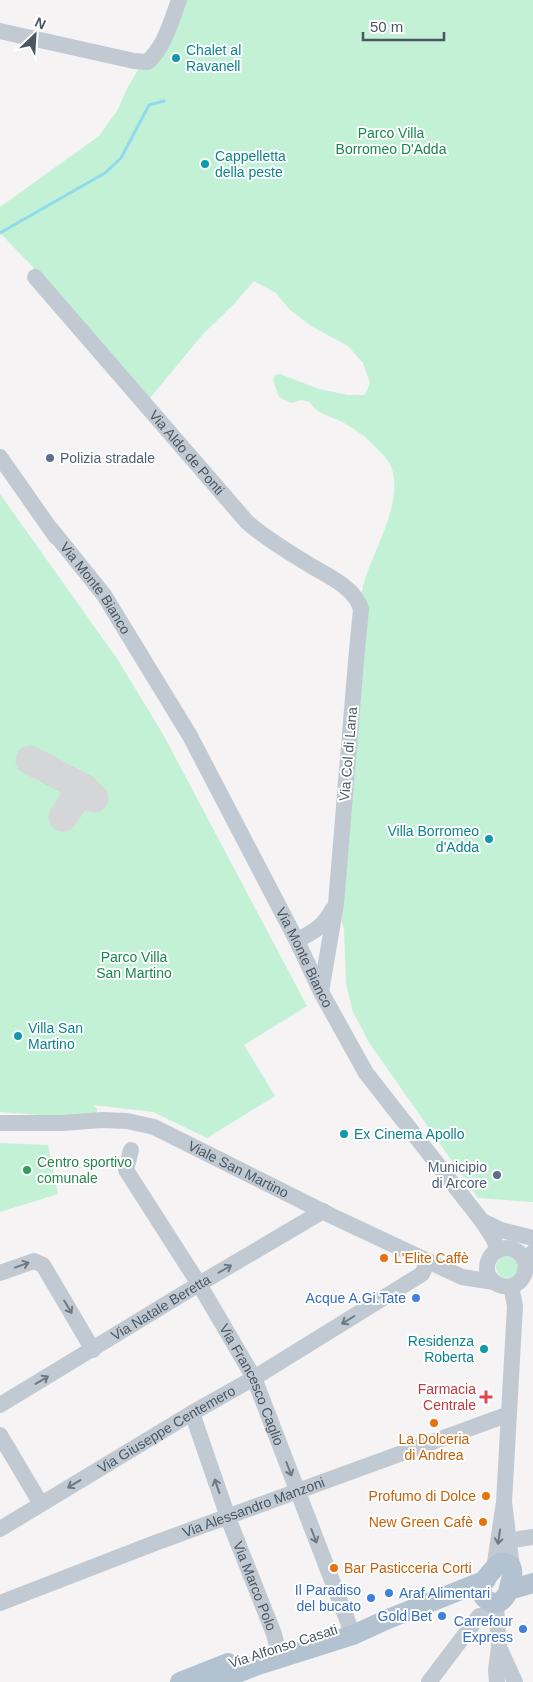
<svg xmlns="http://www.w3.org/2000/svg" width="533" height="1682" viewBox="0 0 533 1682" font-family="Helvetica,sans-serif">
<style>
.green{fill:#c3f1d5}
.lines{fill:none;stroke-linecap:round;stroke-linejoin:round}
.stream{stroke:#90daee;stroke-width:3}
.taxiway{stroke:#d5d6d8;stroke-width:29}
.minor{stroke:#c1cad2;stroke-width:16}
.major{stroke:#b3c2d1;stroke-width:20}
.oneway{stroke:#6e7983}
.culture-dot{fill:#0f9aa8;stroke:#fff;stroke-width:2}
.service-dot{fill:#5c6f8a;stroke:#fff;stroke-width:2}
.leisure-dot{fill:#2e9e5b;stroke:#fff;stroke-width:2}
.food-dot{fill:#e8710a;stroke:#fff;stroke-width:2}
.shop-dot{fill:#3f7fe0;stroke:#fff;stroke-width:2}
.health-dot{fill:#e0444e;stroke:#fff;stroke-width:2}
.labels{text-anchor:middle;stroke-width:4;stroke-linejoin:round;paint-order:stroke}
.culture-label{font-size:14px;fill:#0d838f;stroke:#fff;text-anchor:start}
.park-label{font-size:14px;fill:#17864f;stroke:#fff}
.street-label{font-size:14px;fill:#4a5661;stroke:#fff}
.service-label{font-size:14px;fill:#4e5e75;stroke:#fff;text-anchor:start}
.leisure-label{font-size:14px;fill:#27864d;stroke:#fff;text-anchor:start}
.food-label{font-size:14px;fill:#c56008;stroke:#fff;text-anchor:start}
.shop-label{font-size:14px;fill:#366cbe;stroke:#fff;text-anchor:end}
.health-label{font-size:14px;fill:#be3a42;stroke:#fff;text-anchor:end}
</style>
<rect width="100%" height="100%" fill="#f5f3f3"/>
<g class="green">
<path d="M 171,0 L 533,0 L 533,1202 L 478,1198 L 370,1044 L 353,1012 L 346,984 L 344,929 L 336,904 L 360,604 C 361,597 362,589 364,582 C 374,549 406,498 390,464 C 384,454 372,444 364,436 C 355,430 347,424 338,420 C 327,415 316,413 310,402 L 302,400 L 291,403 L 279,397 L 273,380 L 275,375 L 280,374 L 319,389 L 348,395 L 365,395 L 370,383 L 363,363 L 348,346 L 311,326 L 289,309 L 276,293 L 254,281 L 234,304 L 203,334 L 145,404 L 35,277 L 33,267 L 0,233 L 0,207 L 99,136 L 117,111 L 128,87 L 139,68 L 143,55 L 161,32 Z"/>
<path d="M 0,494 L 118,660 L 164,736 L 307,1006 L 244,1045 L 275,1096 L 207,1138 L 153,1112 L 93,1105 L 97,1109 L 97,1113 L 66,1117 L 0,1112 Z"/>
<path d="M 0,1143 L 48,1145 L 58,1194 L 0,1212 Z"/>
<circle cx="507" cy="1267" r="11"/>
</g>
<g class="lines">
<path class="stream" d="M 0,233 L 105,173 L 121,158 L 149,105 L 164,101"/>
<g class="taxiway">
<path d="M 30,760 L 83,788 L 94,798"/>
<path d="M 63,817 L 83,788"/>
</g>
<g class="minor">
<path d="M 0,31 L 134,61 L 148,62 C 165,46 171,21 179,0"/>
<path id="s1" d="M 35,277 L 247,522 C 265,538 287,551 308,564 C 326,575 355,587 361,609 L 356,661 L 336,904 L 321,992"/>
<path d="M 0,457 L 56,537"/>
<path id="s2" d="M 51,529 L 104,595 L 190,736 L 297,941 L 321,992 L 366,1073 L 482,1221 L 493,1238 L 498,1250"/>
<path d="M 297,941 C 314,930 321,930 332,910"/>
<path id="s3" d="M 0,1123 L 62,1123 L 102,1120 L 127,1121 L 154,1127 L 332,1216 L 432,1263 L 462,1277 L 494,1282"/>
<path id="s4" d="M 131,1150 L 126,1170 L 199,1284 L 254,1378 L 353,1635"/>
<path d="M 482,1221 L 501,1230 L 533,1238"/>
<path d="M 525,1261 C 514,1237 481,1249 488,1275 C 501,1296 530,1286 525,1261 L 533,1252"/>
<path d="M 0,1273 L 34,1261 L 43,1265 L 93,1350"/>
<path id="s5" d="M 0,1405 L 199,1284 L 323,1211"/>
<path id="s6" d="M 192,1413 L 230,1523 L 274,1634 L 277,1646"/>
<path d="M 0,1435 L 41,1504"/>
<path d="M 504,1502 L 515,1306 L 511,1286"/>
<path id="s7" d="M 0,1529 L 192,1413 L 254,1378 L 422,1274 L 428,1261"/>
<path d="M 519,1539 L 533,1537"/>
<path d="M 494,1569 L 504,1502 L 512,1567"/>
<path id="s8" d="M 0,1603 L 155,1543 L 509,1414"/>
<path d="M 496,1606 L 499,1647 L 515,1682"/>
<path d="M 429,1682 L 479,1616 L 496,1615"/>
<path d="M 497,1682 L 496,1670 L 499,1647"/>
</g>
<g class="major">
<path d="M 500,1563 L 505,1563 L 510,1565 C 514,1571 512,1577 510,1584 C 504,1616 477,1601 482,1585 C 485,1578 494,1568 500,1563 Z"/>
<path d="M 509,1590 L 533,1583"/>
<path d="M 180,1682 L 228,1663"/>
<path d="M 214,1682 L 258,1665 L 353,1635 L 388,1619 L 486,1580"/>
</g>
</g>
<defs><path id="oneway-shaft" d="M-6 0H5M1.5-3L5.5 0L1.5 3" fill="none" stroke-width="1.6" stroke-linecap="round" stroke-linejoin="round" transform="scale(1.25)"/></defs>
<g class="oneway">
<use href="#oneway-shaft" transform="translate(22 1265) rotate(-20)"/>
<use href="#oneway-shaft" transform="translate(225 1269) rotate(-30)"/>
<use href="#oneway-shaft" transform="translate(68 1307) rotate(59)"/>
<use href="#oneway-shaft" transform="translate(348 1320) rotate(148)"/>
<use href="#oneway-shaft" transform="translate(42 1380) rotate(-31)"/>
<use href="#oneway-shaft" transform="translate(289 1469) rotate(69)"/>
<use href="#oneway-shaft" transform="translate(74 1484) rotate(149)"/>
<use href="#oneway-shaft" transform="translate(217 1486) rotate(-109)"/>
<use href="#oneway-shaft" transform="translate(314 1536) rotate(69)"/>
<use href="#oneway-shaft" transform="translate(499 1537) rotate(98)"/>
</g>
<g class="culture-dot">
<circle cx="176" cy="58" r="5"/>
<circle cx="205" cy="164" r="5"/>
<circle cx="489" cy="839" r="5"/>
<circle cx="18" cy="1036" r="5"/>
<circle cx="344" cy="1134" r="5"/>
<circle cx="484" cy="1349" r="5"/>
</g>
<g class="service-dot">
<circle cx="50" cy="458" r="5"/>
<circle cx="497" cy="1175" r="5"/>
</g>
<circle class="leisure-dot" cx="27" cy="1170" r="5"/>
<g class="food-dot">
<circle cx="384" cy="1258" r="5"/>
<circle cx="434" cy="1423" r="5"/>
<circle cx="486" cy="1496" r="5"/>
<circle cx="483" cy="1522" r="5"/>
<circle cx="334" cy="1568" r="5"/>
</g>
<g class="shop-dot">
<circle cx="416" cy="1298" r="5"/>
<circle cx="389" cy="1593" r="5"/>
<circle cx="371" cy="1598" r="5"/>
<circle cx="442" cy="1616" r="5"/>
<circle cx="523" cy="1629" r="5"/>
</g>
<path class="health-dot" d="M483.5 1389.5h5v5h5v5h-5v5h-5v-5h-5v-5h5z"/>
<g class="labels">
<g class="culture-label">
<text x="186" y="55">Chalet al<tspan x="186" dy="16">Ravanell</tspan></text>
<text x="215" y="161">Cappelletta<tspan x="215" dy="16">della peste</tspan></text>
<text x="479" y="836" text-anchor="end">Villa Borromeo<tspan x="479" dy="16">d'Adda</tspan></text>
<text x="28" y="1033">Villa San<tspan x="28" dy="16">Martino</tspan></text>
<text x="354" y="1139">Ex Cinema Apollo</text>
<text x="474" y="1346" text-anchor="end">Residenza<tspan x="474" dy="16">Roberta</tspan></text>
</g>
<g class="park-label">
<text x="391" y="138">Parco Villa<tspan x="391" dy="16">Borromeo D'Adda</tspan></text>
<text x="134" y="962">Parco Villa<tspan x="134" dy="16">San Martino</tspan></text>
</g>
<g class="street-label">
<text dy="5" stroke="none"><textPath href="#s1" startOffset="232">Via Aldo de Ponti</textPath></text>
<text dy="5" stroke="none"><textPath href="#s2" startOffset="74">Via Monte Bianco</textPath></text>
<text transform="translate(348 754) rotate(-85)" y="5">Via Col di Lana</text>
<text dy="5" stroke="none"><textPath href="#s2" startOffset="499">Via Monte Bianco</textPath></text>
<text dy="5" stroke="none"><textPath href="#s3" startOffset="249">Viale San Martino</textPath></text>
<text dy="5" stroke="none"><textPath href="#s5" startOffset="188">Via Natale Beretta</textPath></text>
<text dy="5" stroke="none"><textPath href="#s4" startOffset="270">Via Francesco Caglio</textPath></text>
<text dy="5" stroke="none"><textPath href="#s7" startOffset="194">Via Giuseppe Centemero</textPath></text>
<text dy="5" stroke="none"><textPath href="#s8" startOffset="271">Via Alessandro Manzoni</textPath></text>
<text dy="5" stroke="none"><textPath href="#s6" startOffset="184">Via Marco Polo</textPath></text>
<text transform="translate(283 1646) rotate(-18)" y="5">Via Alfonso Casati</text>
</g>
<g class="service-label">
<text x="60" y="463">Polizia stradale</text>
<text x="487" y="1172" text-anchor="end">Municipio<tspan x="487" dy="16">di Arcore</tspan></text>
</g>
<g class="leisure-label">
<text x="37" y="1167">Centro sportivo<tspan x="37" dy="16">comunale</tspan></text>
</g>
<g class="food-label">
<text x="394" y="1263">L'Elite Caffè</text>
<text x="434" y="1444" text-anchor="middle">La Dolceria<tspan x="434" dy="16">di Andrea</tspan></text>
<text x="476" y="1501" text-anchor="end">Profumo di Dolce</text>
<text x="473" y="1527" text-anchor="end">New Green Cafè</text>
<text x="344" y="1573">Bar Pasticceria Corti</text>
</g>
<g class="shop-label">
<text x="406" y="1303">Acque A.Gi.Tate</text>
<text x="361" y="1595">Il Paradiso<tspan x="361" dy="16">del bucato</tspan></text>
<text x="399" y="1598" text-anchor="start">Araf Alimentari</text>
<text x="432" y="1621">Gold Bet</text>
<text x="513" y="1626">Carrefour<tspan x="513" dy="16">Express</tspan></text>
</g>
<g class="health-label">
<text x="476" y="1394">Farmacia<tspan x="476" dy="16">Centrale</tspan></text>
</g>
</g>
<g transform="translate(35 35) rotate(25)" stroke="#ffffff" stroke-width="4" paint-order="stroke">
<path d="M0-4L9 19L0 12L-9 19Z" fill="#4a5661"/>
<text y="-8" font-size="14" font-weight="bold" text-anchor="middle" fill="#4a5661">N</text>
</g>
<path d="M363 32v8h81v-8" fill="none" stroke="#4a5661" stroke-width="2.5"/>
<text x="370" y="32" font-size="15" fill="#4a5661" stroke="#ffffff" stroke-width="4" paint-order="stroke">50 m</text>
</svg>
